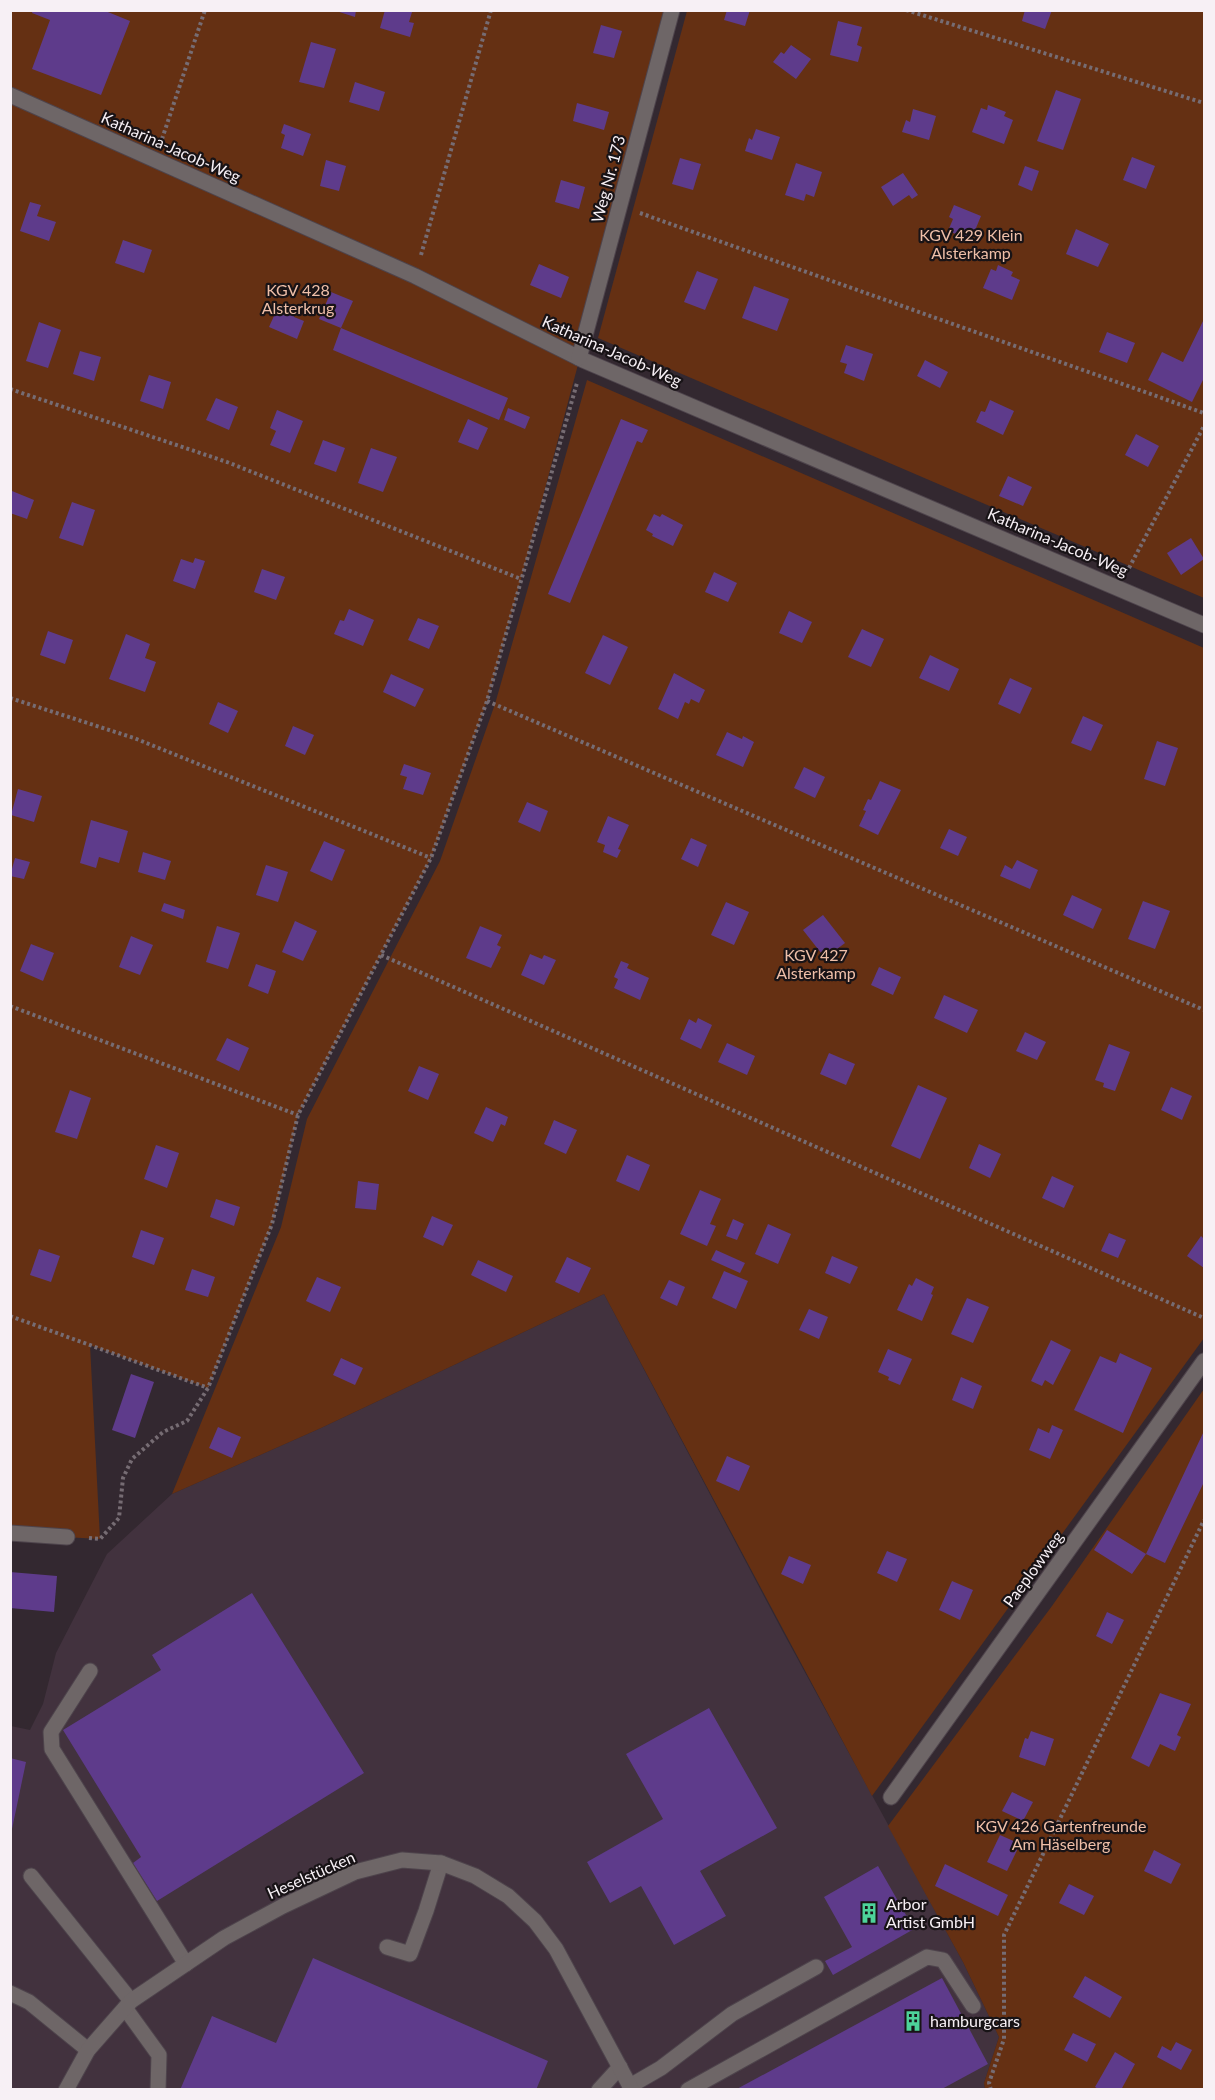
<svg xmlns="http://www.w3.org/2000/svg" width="1215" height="2100" viewBox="0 0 1215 2100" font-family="Lato,sans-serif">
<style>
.built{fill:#42323e}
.green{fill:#653013}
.building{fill:#5e3b8b}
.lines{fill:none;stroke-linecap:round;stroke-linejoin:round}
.service-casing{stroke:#4e444c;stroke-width:17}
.minor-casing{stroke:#4e444c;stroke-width:17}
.path{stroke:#766c73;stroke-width:4;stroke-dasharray:3 3;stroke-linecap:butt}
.service{stroke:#6e6667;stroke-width:15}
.minor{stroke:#6e6667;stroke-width:15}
.labels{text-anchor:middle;stroke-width:4.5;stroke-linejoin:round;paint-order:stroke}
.street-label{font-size:16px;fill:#f7f0f5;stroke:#181316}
.park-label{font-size:16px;fill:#efbfa8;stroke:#181316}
.poi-label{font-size:16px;fill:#f7f0f5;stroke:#181316;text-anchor:start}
</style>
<rect width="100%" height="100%" fill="#332830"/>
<path class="built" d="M 604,1294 L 784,1634 L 963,1962 L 999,2037 L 984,2083 L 985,2089 L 11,2090 L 11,1726 L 30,1730 L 43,1704 L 56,1653 L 107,1554 L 172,1494 L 321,1428 Z"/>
<g class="green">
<path d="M 10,11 L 672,11 L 521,579 L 487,701 L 431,858 L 298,1115 L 272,1224 L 208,1388 L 90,1345 L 100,1539 L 11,1534 Z"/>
<path d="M 687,11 L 1204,11 L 1204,598 L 598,338 Z"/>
<path d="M 587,380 L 1204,648 L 1204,1338 L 872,1796 L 604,1294 L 321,1428 L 172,1494 L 281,1227 L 307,1119 L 440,861 L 495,704 Z"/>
<path d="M 1204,1389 L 1204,2089 L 985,2089 L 984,2083 L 999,2037 L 963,1962 L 888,1826 L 1052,1606 Z"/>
</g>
<g class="building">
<path d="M 33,10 L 103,10 L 130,21 L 101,95 L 32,69 L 50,20 L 32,13 Z"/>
<path d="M 333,10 L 356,10 L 355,17 Z"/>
<path d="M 385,10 L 412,12 L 409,22 L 414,23 L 410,37 L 380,28 Z"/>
<path d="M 727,10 L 750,10 L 745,26 L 724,20 Z"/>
<path d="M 1025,10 L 1052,10 L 1045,29 L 1022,21 Z"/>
<path d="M 838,21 L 862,27 L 857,45 L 862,47 L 858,62 L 830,55 Z"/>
<path d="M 601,25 L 622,31 L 614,58 L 593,53 Z"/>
<path d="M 311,42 L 336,49 L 324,88 L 299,82 Z"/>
<path d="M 791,45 L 811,59 L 796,79 L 773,62 L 781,52 L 784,54 Z"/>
<path d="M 355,82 L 385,92 L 379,111 L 349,102 Z"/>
<path d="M 1056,90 L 1081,99 L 1063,150 L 1037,141 Z"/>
<path d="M 577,103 L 609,112 L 604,130 L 573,121 Z"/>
<path d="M 988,105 L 1006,112 L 1004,116 L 1013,120 L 1004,144 L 972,132 L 981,108 L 987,110 Z"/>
<path d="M 913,109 L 936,116 L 929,140 L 902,132 L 906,120 L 910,122 Z"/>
<path d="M 284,124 L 311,134 L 303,156 L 281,148 L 285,135 L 281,133 Z"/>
<path d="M 756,129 L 780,137 L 772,160 L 745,151 L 749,138 L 752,140 Z"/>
<path d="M 1132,157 L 1155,166 L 1146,189 L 1123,180 Z"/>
<path d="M 680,158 L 701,164 L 693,190 L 672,184 Z"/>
<path d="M 326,160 L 346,166 L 339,191 L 320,186 Z"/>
<path d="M 796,163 L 822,172 L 814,197 L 806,194 L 804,201 L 785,195 Z"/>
<path d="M 1025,166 L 1039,171 L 1032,191 L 1018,185 Z"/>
<path d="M 903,173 L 918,195 L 912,199 L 909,195 L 893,206 L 881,187 Z"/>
<path d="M 561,180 L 585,187 L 579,209 L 555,202 Z"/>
<path d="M 30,202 L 41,205 L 37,216 L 56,222 L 49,241 L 20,231 Z"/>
<path d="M 954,205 L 981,216 L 971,240 L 948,231 L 953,219 L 949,217 Z"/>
<path d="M 1076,229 L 1109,244 L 1098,267 L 1066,254 Z"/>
<path d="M 123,240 L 152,250 L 144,273 L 115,263 Z"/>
<path d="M 539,264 L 569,277 L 561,298 L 530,285 Z"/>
<path d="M 998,265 L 1013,272 L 1011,276 L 1020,280 L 1012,300 L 983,288 L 991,269 L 996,271 Z"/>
<path d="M 697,271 L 718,279 L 705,310 L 684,302 Z"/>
<path d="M 754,286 L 789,299 L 777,331 L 742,318 Z"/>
<path d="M 331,292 L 353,301 L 341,328 L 319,319 Z"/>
<path d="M 278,307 L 295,314 L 294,317 L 304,321 L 297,339 L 269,327 Z"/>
<path d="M 1204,319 L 1204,378 L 1192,402 L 1148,380 L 1162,352 L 1183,362 Z"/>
<path d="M 39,322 L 61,330 L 48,368 L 26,361 Z"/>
<path d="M 341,328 L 508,398 L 499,420 L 333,350 Z"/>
<path d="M 1107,332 L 1135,343 L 1127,363 L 1099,352 Z"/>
<path d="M 846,345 L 873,354 L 864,381 L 844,373 L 847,364 L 840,362 Z"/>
<path d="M 80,351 L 101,357 L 94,381 L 73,374 Z"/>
<path d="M 925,360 L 948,372 L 940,388 L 917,376 Z"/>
<path d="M 149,375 L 171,382 L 163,409 L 140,401 Z"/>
<path d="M 216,398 L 238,407 L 229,430 L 206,420 Z"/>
<path d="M 990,400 L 1014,411 L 1003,435 L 976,422 L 981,411 L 985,412 Z"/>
<path d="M 508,408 L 530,417 L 525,429 L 504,420 Z"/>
<path d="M 277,410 L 303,421 L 290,453 L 270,445 L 276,431 L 270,428 Z"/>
<path d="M 468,419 L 488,428 L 478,450 L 458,442 Z"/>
<path d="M 621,419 L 648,430 L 642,443 L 637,441 L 570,603 L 548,594 Z"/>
<path d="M 1136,434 L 1159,446 L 1148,467 L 1125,455 Z"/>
<path d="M 323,440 L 345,448 L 336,472 L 314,464 Z"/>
<path d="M 371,448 L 397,457 L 383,492 L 358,483 Z"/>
<path d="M 1008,476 L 1032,487 L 1023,506 L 999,496 Z"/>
<path d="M 12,491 L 34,500 L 27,519 L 10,513 Z"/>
<path d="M 72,502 L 95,510 L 83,546 L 59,538 Z"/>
<path d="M 654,514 L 660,517 L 662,514 L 683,525 L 673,546 L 652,536 L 653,534 L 646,530 Z"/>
<path d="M 1191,538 L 1204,559 L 1181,575 L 1167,553 Z"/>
<path d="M 195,558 L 205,561 L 195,589 L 173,581 L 181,559 L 193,563 Z"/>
<path d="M 262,569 L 285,577 L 276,600 L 254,592 Z"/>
<path d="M 714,572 L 737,583 L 728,602 L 705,592 Z"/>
<path d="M 349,609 L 374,620 L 363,646 L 334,634 L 340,620 L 344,621 Z"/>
<path d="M 789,611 L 812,622 L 802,643 L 779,633 Z"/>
<path d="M 418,618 L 439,626 L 429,649 L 408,640 Z"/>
<path d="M 862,629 L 884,639 L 871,667 L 848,657 Z"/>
<path d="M 48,631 L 73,640 L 65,664 L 40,655 Z"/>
<path d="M 126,634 L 150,644 L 145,658 L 156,662 L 145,692 L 109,679 Z"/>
<path d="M 603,635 L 628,647 L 610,685 L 585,673 Z"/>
<path d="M 930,655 L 959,669 L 949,691 L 919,678 Z"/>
<path d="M 674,673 L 705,690 L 699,703 L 691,699 L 689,704 L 685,702 L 678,719 L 658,709 Z"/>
<path d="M 391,674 L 424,689 L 415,707 L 383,692 Z"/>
<path d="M 1010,678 L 1032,688 L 1020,714 L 998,704 Z"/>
<path d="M 218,702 L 238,711 L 228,733 L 209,724 Z"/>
<path d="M 1083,716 L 1103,725 L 1091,751 L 1071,743 Z"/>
<path d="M 293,726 L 314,735 L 305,755 L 285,746 Z"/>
<path d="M 727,732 L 742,739 L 743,736 L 754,742 L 743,767 L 716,755 Z"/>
<path d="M 1157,741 L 1178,748 L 1165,786 L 1144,779 Z"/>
<path d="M 404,764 L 431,773 L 423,795 L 403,789 L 407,777 L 400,775 Z"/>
<path d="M 804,767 L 825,777 L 815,798 L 794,788 Z"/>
<path d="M 880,781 L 901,790 L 878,835 L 859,826 L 866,811 L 863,810 L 868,799 L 871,800 Z"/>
<path d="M 18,789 L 42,796 L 34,822 L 11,815 Z"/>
<path d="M 527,802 L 548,811 L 540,832 L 518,822 Z"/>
<path d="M 608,816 L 629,825 L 618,849 L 621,850 L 617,858 L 603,852 L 605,845 L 597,842 Z"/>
<path d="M 91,820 L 128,831 L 119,863 L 99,857 L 96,868 L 80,863 Z"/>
<path d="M 949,829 L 967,837 L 958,856 L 940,848 Z"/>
<path d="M 691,838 L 707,845 L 698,867 L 681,859 Z"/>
<path d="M 324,841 L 345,850 L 332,881 L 310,871 Z"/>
<path d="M 143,852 L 171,861 L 165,880 L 138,872 Z"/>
<path d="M 15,858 L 30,862 L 24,879 L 10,876 Z"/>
<path d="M 1017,860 L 1038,870 L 1030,889 L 1000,876 L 1005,865 L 1012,869 Z"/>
<path d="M 266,865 L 288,872 L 278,902 L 256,895 Z"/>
<path d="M 1072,895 L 1102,909 L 1093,929 L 1063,915 Z"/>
<path d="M 1143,901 L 1170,911 L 1155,949 L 1128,939 Z"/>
<path d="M 726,902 L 749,912 L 734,945 L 711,935 Z"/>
<path d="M 164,903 L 185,910 L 183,919 L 161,911 Z"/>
<path d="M 823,915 L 845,943 L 825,958 L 803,930 Z"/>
<path d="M 295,921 L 317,931 L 303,961 L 282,952 Z"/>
<path d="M 217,926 L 240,933 L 228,969 L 206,962 Z"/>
<path d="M 480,926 L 502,935 L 497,945 L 501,947 L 491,968 L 466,958 Z"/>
<path d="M 131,936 L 153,945 L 140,975 L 119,967 Z"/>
<path d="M 31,944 L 54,953 L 43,981 L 20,971 Z"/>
<path d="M 530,954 L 542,959 L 544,955 L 556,960 L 544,985 L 521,975 Z"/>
<path d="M 621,961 L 629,964 L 627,968 L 649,978 L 640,1000 L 614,988 L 618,979 L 614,977 Z"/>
<path d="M 256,964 L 276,971 L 268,994 L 248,986 Z"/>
<path d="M 879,967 L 901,977 L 893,995 L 871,985 Z"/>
<path d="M 944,995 L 978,1010 L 967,1033 L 934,1018 Z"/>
<path d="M 698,1018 L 712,1025 L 701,1049 L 680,1039 L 689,1019 L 696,1023 Z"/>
<path d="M 1025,1032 L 1046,1042 L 1037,1060 L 1016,1051 Z"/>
<path d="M 227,1038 L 249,1048 L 239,1071 L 216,1060 Z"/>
<path d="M 727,1043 L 755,1056 L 747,1075 L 718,1062 Z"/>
<path d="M 1109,1044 L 1130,1052 L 1115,1091 L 1103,1087 L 1104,1083 L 1095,1080 Z"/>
<path d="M 829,1053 L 855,1064 L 846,1085 L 820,1074 Z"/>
<path d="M 419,1066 L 439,1074 L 428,1100 L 408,1091 Z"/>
<path d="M 918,1085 L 947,1098 L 920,1159 L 891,1146 Z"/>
<path d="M 1171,1087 L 1192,1096 L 1182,1120 L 1161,1110 Z"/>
<path d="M 70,1090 L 91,1098 L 77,1139 L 55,1132 Z"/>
<path d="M 486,1107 L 508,1117 L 505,1126 L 501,1124 L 493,1142 L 474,1133 Z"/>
<path d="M 554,1120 L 577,1130 L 566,1154 L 544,1144 Z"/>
<path d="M 979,1144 L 1001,1154 L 990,1178 L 969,1168 Z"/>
<path d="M 156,1145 L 179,1153 L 167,1188 L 144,1179 Z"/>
<path d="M 627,1155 L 650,1165 L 639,1191 L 616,1181 Z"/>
<path d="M 1052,1176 L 1074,1186 L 1064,1208 L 1042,1198 Z"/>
<path d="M 358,1181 L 379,1184 L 376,1210 L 355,1208 Z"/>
<path d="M 700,1190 L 721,1199 L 710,1224 L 716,1226 L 707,1246 L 680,1234 Z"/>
<path d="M 216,1199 L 240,1207 L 234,1226 L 210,1217 Z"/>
<path d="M 432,1216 L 453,1225 L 443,1246 L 423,1237 Z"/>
<path d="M 733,1219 L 744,1224 L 737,1240 L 726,1236 Z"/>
<path d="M 768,1224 L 791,1234 L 778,1264 L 755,1254 Z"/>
<path d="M 141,1230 L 164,1238 L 154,1265 L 132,1257 Z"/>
<path d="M 1109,1233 L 1126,1240 L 1118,1258 L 1101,1251 Z"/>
<path d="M 1201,1236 L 1204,1239 L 1204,1268 L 1187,1256 Z"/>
<path d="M 39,1249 L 60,1256 L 51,1282 L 30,1275 Z"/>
<path d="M 716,1250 L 745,1263 L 740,1273 L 711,1260 Z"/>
<path d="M 832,1256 L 858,1267 L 850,1284 L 825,1273 Z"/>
<path d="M 567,1257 L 591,1268 L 579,1293 L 555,1282 Z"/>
<path d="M 478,1260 L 513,1276 L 506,1292 L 471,1275 Z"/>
<path d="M 192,1269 L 215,1277 L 208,1297 L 185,1290 Z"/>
<path d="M 724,1271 L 748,1281 L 736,1309 L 712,1298 Z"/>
<path d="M 317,1277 L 341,1287 L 330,1312 L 306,1301 Z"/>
<path d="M 916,1278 L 934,1287 L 931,1294 L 933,1295 L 922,1321 L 897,1310 L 909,1284 L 912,1286 Z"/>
<path d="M 669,1280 L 685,1287 L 677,1306 L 660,1298 Z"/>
<path d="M 967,1298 L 989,1307 L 973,1343 L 951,1334 Z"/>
<path d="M 809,1309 L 828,1317 L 819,1339 L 799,1330 Z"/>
<path d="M 1051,1340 L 1071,1350 L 1053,1385 L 1045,1380 L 1042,1386 L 1031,1381 Z"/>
<path d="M 888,1349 L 912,1359 L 900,1385 L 888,1380 L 889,1377 L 878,1372 Z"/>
<path d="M 1120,1353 L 1152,1368 L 1123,1433 L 1074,1410 L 1100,1356 L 1116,1363 Z"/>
<path d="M 341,1358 L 363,1368 L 355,1385 L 333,1375 Z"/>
<path d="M 131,1374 L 154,1382 L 135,1438 L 112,1430 Z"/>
<path d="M 961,1377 L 982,1386 L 973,1409 L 952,1400 Z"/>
<path d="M 1052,1425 L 1063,1430 L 1050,1459 L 1029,1450 L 1038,1428 L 1049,1433 Z"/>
<path d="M 218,1427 L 241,1437 L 232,1458 L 209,1448 Z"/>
<path d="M 1204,1431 L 1204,1482 L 1165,1563 L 1146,1554 L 1132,1574 L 1094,1550 L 1107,1530 L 1146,1554 Z"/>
<path d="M 727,1456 L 750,1466 L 739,1491 L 716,1481 Z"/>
<path d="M 887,1551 L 907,1559 L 897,1582 L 877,1573 Z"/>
<path d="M 789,1556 L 811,1565 L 803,1584 L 781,1574 Z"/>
<path d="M 10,1572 L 57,1576 L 54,1612 L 10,1608 Z"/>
<path d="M 952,1581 L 973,1590 L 960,1620 L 939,1610 Z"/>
<path d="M 252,1593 L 364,1773 L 157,1901 L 133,1863 L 141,1857 L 63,1730 L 161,1670 L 152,1655 Z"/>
<path d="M 1107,1612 L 1124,1620 L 1112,1644 L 1096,1636 Z"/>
<path d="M 1160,1693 L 1191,1704 L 1177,1735 L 1181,1737 L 1175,1751 L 1160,1744 L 1149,1767 L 1131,1758 Z"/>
<path d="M 709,1708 L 777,1828 L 700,1871 L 726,1916 L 674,1945 L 641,1886 L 610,1903 L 587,1862 L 663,1819 L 626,1754 Z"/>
<path d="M 1031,1731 L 1054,1739 L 1045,1766 L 1019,1757 L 1025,1738 L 1028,1739 Z"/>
<path d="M 10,1758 L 26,1762 L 12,1829 L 10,1829 Z"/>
<path d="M 1012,1792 L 1033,1802 L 1023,1821 L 1002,1811 Z"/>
<path d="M 1000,1835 L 1020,1844 L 1007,1871 L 987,1862 Z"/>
<path d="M 1154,1850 L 1181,1864 L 1171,1884 L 1144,1871 Z"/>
<path d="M 945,1864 L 1008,1895 L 998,1916 L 935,1886 Z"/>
<path d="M 878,1866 L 914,1929 L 833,1975 L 825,1961 L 852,1947 L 824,1897 Z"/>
<path d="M 1069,1884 L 1094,1896 L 1084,1915 L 1059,1903 Z"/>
<path d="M 313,1958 L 548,2061 L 536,2090 L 180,2090 L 212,2016 L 276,2043 Z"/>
<path d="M 1085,1976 L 1122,1997 L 1110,2018 L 1073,1997 Z"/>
<path d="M 942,1978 L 988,2064 L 940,2090 L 735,2090 Z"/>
<path d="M 1073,2033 L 1096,2044 L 1087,2062 L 1064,2050 Z"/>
<path d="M 1176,2042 L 1192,2050 L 1181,2070 L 1157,2057 L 1162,2046 L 1171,2051 Z"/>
<path d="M 1115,2052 L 1135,2064 L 1121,2090 L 1100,2090 L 1095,2087 Z"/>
</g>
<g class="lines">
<g class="service-casing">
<g id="service">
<path d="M 90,1671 L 51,1732 L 52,1749 L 186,1964"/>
<path d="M 31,1876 L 131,2001"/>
<path d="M 387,1947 L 410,1954 L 426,1911 L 441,1863"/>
<path d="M 10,1993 L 29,2002 L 88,2050"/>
<path d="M 125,2008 L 159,2055 L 158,2090"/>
<path d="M 630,2086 L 661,2068 L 732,2014 L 816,1967"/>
<path d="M 599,2090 L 620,2067"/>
<path d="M 688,2090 L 927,1957 L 943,1960 L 973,2006"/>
</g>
</g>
<g class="minor-casing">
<g id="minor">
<path d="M 10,95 L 415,276 L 583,360 L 1204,625"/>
<path d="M 579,358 L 672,10"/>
<path d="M 10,1533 L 67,1537"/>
<path d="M 891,1797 L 1204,1361"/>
<path d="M 66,2090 L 88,2050 L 131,2001 L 224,1938 L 283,1906 L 355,1872 L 402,1860 L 441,1863 L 475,1876 L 508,1896 L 535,1921 L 556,1949 L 632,2090"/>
</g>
</g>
<g class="path">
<path d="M 906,10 L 1204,103"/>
<path d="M 162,139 L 205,10"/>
<path d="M 640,213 L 1204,413"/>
<path d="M 421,255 L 491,10"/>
<path d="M 10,389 L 227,462 L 521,579"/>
<path d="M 1129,568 L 1204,426"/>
<path d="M 10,698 L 134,738 L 431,858"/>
<path d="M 487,701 L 1204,1010"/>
<path d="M 381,955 L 1204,1318"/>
<path d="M 10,1006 L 298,1115"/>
<path d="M 10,1316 L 208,1388"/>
<path d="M 89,1538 L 100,1539 L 119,1518 L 123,1478 L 132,1459 L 163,1432 L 187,1421 L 208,1388 L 272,1224 L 298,1115 L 431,858 L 487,701 L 577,383"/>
<path d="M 991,2090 L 989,2083 L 1004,2039 L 1004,1935 L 1204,1520"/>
</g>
<use href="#service" class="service"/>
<use href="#minor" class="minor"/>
</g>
<defs>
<g id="building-bare" transform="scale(1.62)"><path d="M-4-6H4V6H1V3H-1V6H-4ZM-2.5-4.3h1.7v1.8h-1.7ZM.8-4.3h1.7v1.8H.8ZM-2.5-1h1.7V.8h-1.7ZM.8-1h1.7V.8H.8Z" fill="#4dd39a" stroke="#181316" stroke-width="2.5" paint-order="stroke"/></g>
</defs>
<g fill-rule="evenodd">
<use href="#building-bare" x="869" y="1913"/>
<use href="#building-bare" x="913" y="2021"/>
</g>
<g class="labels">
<g class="street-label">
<text transform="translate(171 147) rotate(24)" y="6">Katharina-Jacob-Weg</text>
<text transform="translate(608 179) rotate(-75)" y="6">Weg Nr. 173</text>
<text transform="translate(612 351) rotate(24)" y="6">Katharina-Jacob-Weg</text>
<text transform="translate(1058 542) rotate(23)" y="6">Katharina-Jacob-Weg</text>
<text transform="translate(1033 1569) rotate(-54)" y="6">Paeplowweg</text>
<text transform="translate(311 1875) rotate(-24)" y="6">Heselstücken</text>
</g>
<g class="park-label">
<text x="971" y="241">KGV 429 Klein<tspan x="971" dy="18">Alsterkamp</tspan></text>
<text x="298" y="296">KGV 428<tspan x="298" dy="18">Alsterkrug</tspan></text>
<text x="816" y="961">KGV 427<tspan x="816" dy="18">Alsterkamp</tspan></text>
<text x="1061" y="1832">KGV 426 Gartenfreunde<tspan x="1061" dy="18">Am Häselberg</tspan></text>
</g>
<g class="poi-label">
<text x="886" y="1910">Arbor<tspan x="886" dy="18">Artist GmbH</tspan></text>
<text x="930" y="2027">hamburgcars</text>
</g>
</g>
<rect width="1215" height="2100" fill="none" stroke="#f7f0f5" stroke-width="24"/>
</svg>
